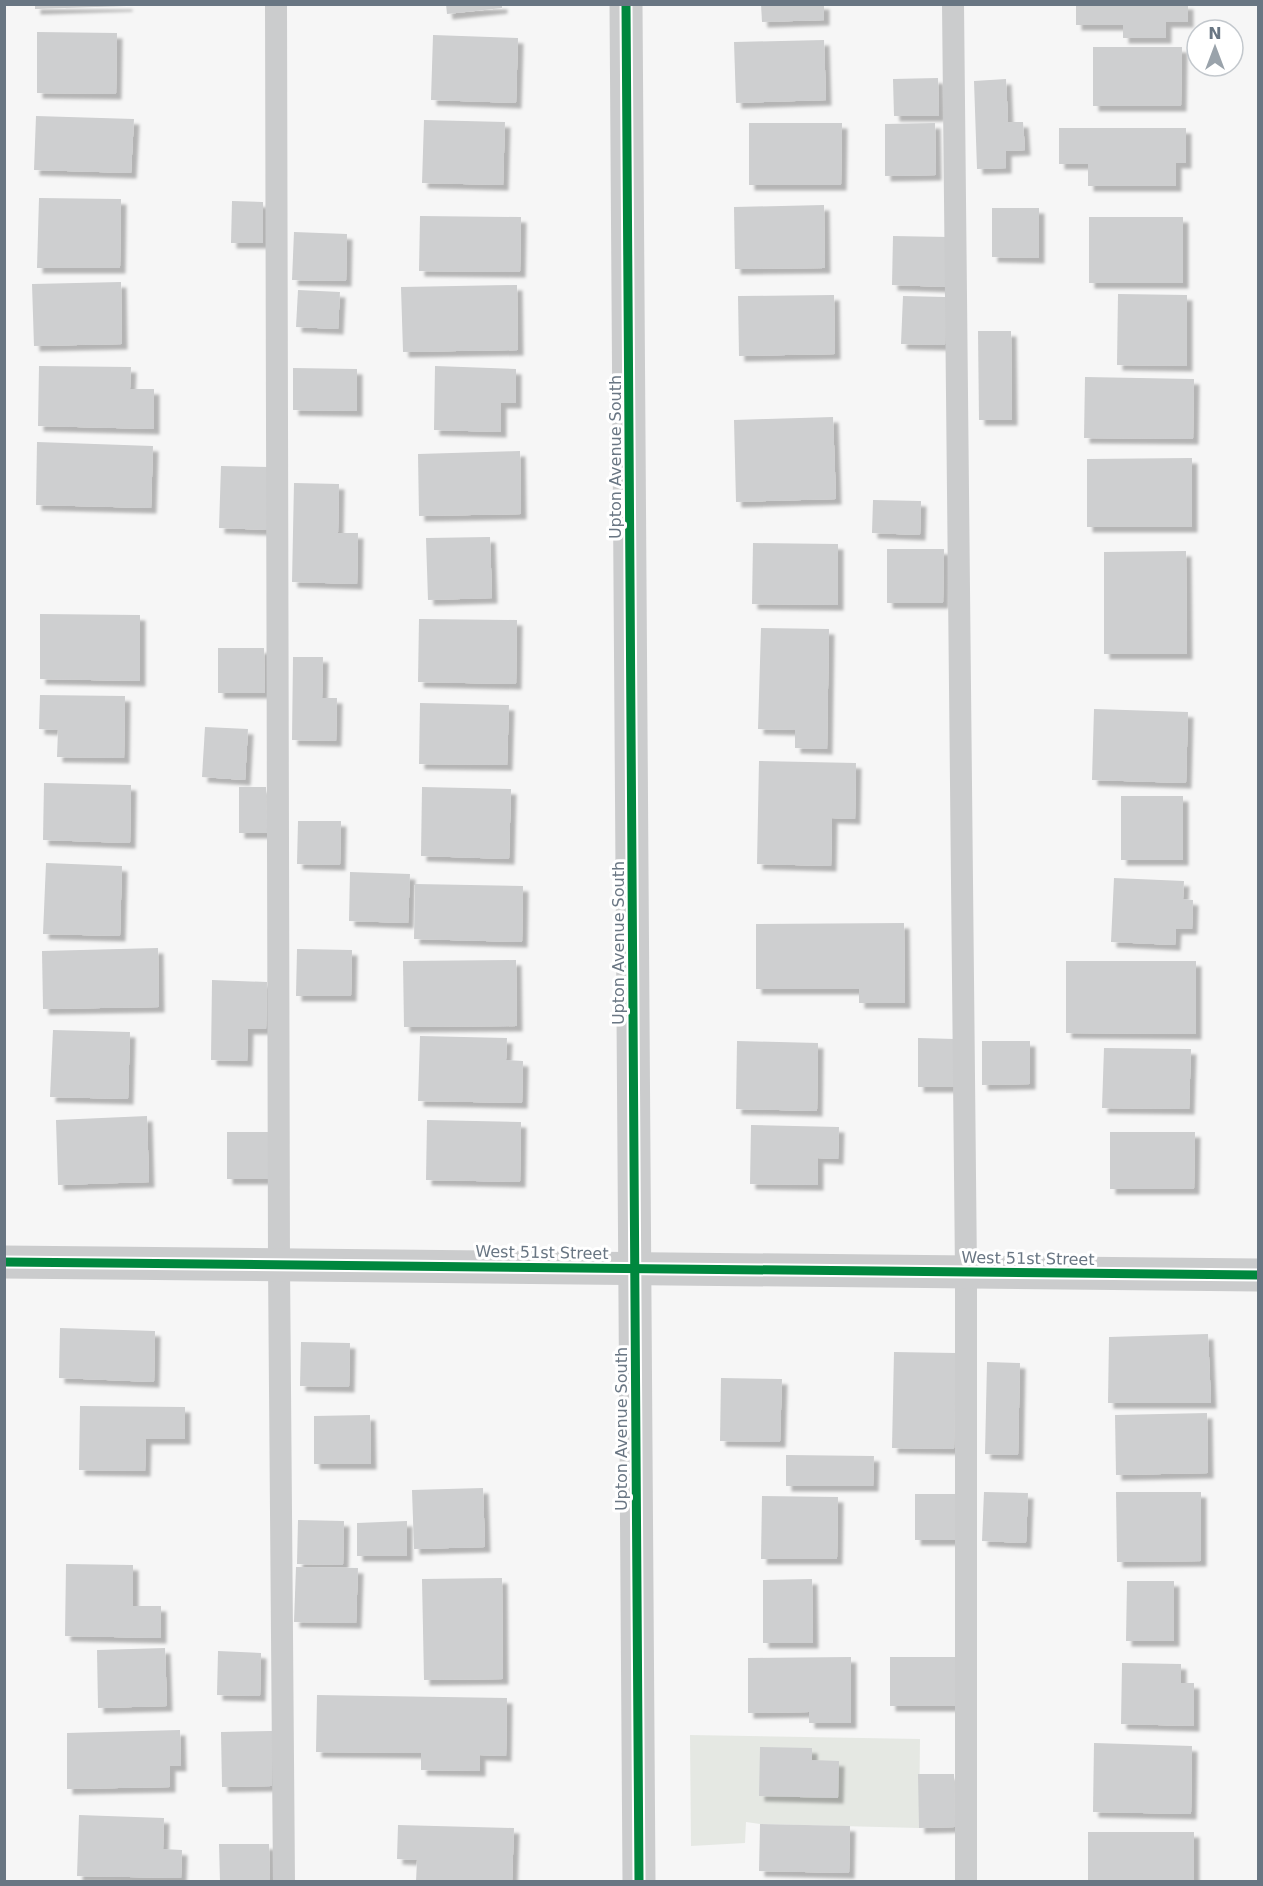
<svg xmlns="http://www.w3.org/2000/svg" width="1263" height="1886" viewBox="0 0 1263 1886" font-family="'DejaVu Sans',sans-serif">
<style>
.green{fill:#e5e8e3}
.building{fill:#cecfd0;filter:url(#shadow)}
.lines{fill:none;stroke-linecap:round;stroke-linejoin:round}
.lane{stroke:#cbcccd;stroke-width:22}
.street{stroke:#cbcccd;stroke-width:33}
.cycleway-casing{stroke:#fff;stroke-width:13}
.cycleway{stroke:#00873e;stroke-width:9}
.labels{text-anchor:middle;stroke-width:6;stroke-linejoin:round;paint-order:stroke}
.street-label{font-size:16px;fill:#697683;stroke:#fff}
</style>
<defs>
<filter id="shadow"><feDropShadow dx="5.5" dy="5.5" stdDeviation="1.5" flood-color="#0004"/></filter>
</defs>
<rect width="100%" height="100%" fill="#f6f6f6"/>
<path class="green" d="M 690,1735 L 920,1739 L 919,1828 L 760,1824 L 746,1822 L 745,1843 L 691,1846 Z"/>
<g class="building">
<path d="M 35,4 L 127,4 L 127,6 L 35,9 Z"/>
<path d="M 446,4 L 502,4 L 502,8 L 447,14 Z"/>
<path d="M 761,4 L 824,4 L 824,20 L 762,22 Z"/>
<path d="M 1076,4 L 1188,4 L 1188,22 L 1166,22 L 1166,38 L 1123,38 L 1123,25 L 1076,25 Z"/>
<path d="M 37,32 L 117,33 L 116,94 L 37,93 Z"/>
<path d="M 433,35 L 518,38 L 516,103 L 431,100 Z"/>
<path d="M 824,40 L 826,100 L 736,103 L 734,42 Z"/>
<path d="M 1093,47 L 1182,47 L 1181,106 L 1093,106 Z"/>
<path d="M 938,78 L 939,116 L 894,116 L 893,79 Z"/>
<path d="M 1006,79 L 1008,122 L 1023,122 L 1025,150 L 1006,151 L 1006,168 L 977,169 L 974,81 Z"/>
<path d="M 36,116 L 134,119 L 131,173 L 34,170 Z"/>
<path d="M 424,120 L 505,122 L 503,185 L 422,183 Z"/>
<path d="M 749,123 L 842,123 L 841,185 L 749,185 Z"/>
<path d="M 935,123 L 936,175 L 885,176 L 885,124 Z"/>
<path d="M 1059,128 L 1186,128 L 1186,163 L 1176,163 L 1176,186 L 1088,186 L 1088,164 L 1059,164 Z"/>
<path d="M 39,198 L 121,199 L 120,268 L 37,268 Z"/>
<path d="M 232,201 L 263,202 L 263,243 L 231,243 Z"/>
<path d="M 824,205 L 825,268 L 735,269 L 734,207 Z"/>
<path d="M 992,208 L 1039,208 L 1039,258 L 992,257 Z"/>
<path d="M 420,216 L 521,217 L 520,272 L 419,271 Z"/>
<rect x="1089" y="217" width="94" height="66"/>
<path d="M 294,232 L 347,234 L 346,281 L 292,280 Z"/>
<path d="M 893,236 L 950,237 L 948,287 L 892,285 Z"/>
<path d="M 121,282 L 122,344 L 34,346 L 32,284 Z"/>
<path d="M 517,285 L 518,350 L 403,352 L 401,287 Z"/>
<path d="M 298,290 L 340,292 L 338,329 L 296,327 Z"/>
<path d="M 1118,294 L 1187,295 L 1187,366 L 1117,365 Z"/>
<path d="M 834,295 L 835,354 L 739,356 L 738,296 Z"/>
<path d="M 903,296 L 946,297 L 945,345 L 901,344 Z"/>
<path d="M 978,331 L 1011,331 L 1012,420 L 979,420 Z"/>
<path d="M 39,366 L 131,367 L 130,389 L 154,389 L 154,429 L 38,426 Z"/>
<path d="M 435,366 L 516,369 L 516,403 L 501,403 L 501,432 L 434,430 Z"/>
<path d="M 293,368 L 357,369 L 357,411 L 293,410 Z"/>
<path d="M 1085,377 L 1194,379 L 1193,439 L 1084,438 Z"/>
<path d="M 833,417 L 836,499 L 736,502 L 734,420 Z"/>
<path d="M 37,442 L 153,446 L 151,508 L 36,505 Z"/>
<path d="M 520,451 L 521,514 L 419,516 L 418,454 Z"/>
<path d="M 1192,458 L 1192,527 L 1087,527 L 1087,459 Z"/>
<path d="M 221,466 L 270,467 L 268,530 L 219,528 Z"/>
<path d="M 294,483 L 339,484 L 338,533 L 358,533 L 357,584 L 292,582 Z"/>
<path d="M 873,500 L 921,501 L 920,535 L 872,533 Z"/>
<path d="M 490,537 L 492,598 L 428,600 L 426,538 Z"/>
<path d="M 753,543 L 838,544 L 838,605 L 752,604 Z"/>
<path d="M 887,549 L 944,549 L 943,603 L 887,603 Z"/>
<path d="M 1186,551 L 1187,654 L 1104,654 L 1104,552 Z"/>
<path d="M 40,614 L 140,615 L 140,681 L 40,679 Z"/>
<path d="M 419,619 L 517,620 L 516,684 L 418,682 Z"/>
<path d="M 761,628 L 829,629 L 827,749 L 795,748 L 795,730 L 758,729 Z"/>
<path d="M 218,648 L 264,648 L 265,693 L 218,693 Z"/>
<path d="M 293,657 L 323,657 L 322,698 L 337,698 L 336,741 L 292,740 Z"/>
<path d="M 40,695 L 125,696 L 124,758 L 57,757 L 58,730 L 39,729 Z"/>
<path d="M 420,703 L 509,705 L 507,765 L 419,764 Z"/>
<path d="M 1094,709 L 1188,712 L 1186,783 L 1092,780 Z"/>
<path d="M 205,727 L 248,729 L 245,780 L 202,777 Z"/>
<path d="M 759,761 L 856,763 L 855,819 L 832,818 L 831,866 L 757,864 Z"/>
<path d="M 44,783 L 131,785 L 130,843 L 43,840 Z"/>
<path d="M 239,787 L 266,787 L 267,833 L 239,833 Z"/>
<path d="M 422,787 L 511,789 L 509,859 L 421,856 Z"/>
<rect x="1121" y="796" width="62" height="64"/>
<path d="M 298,821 L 341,821 L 340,865 L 297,864 Z"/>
<path d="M 46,863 L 122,866 L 120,936 L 43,934 Z"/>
<path d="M 350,872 L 410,874 L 408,923 L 349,921 Z"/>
<path d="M 1114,878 L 1184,881 L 1183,899 L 1193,900 L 1192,929 L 1176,929 L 1175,945 L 1111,942 Z"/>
<path d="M 415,884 L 523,886 L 522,942 L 414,939 Z"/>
<path d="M 904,923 L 905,1003 L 859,1003 L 859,989 L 756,989 L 756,924 Z"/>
<path d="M 158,948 L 159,1007 L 43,1009 L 42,951 Z"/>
<path d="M 297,949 L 352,950 L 351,996 L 296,996 Z"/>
<path d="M 516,960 L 517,1026 L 404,1027 L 403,961 Z"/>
<path d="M 1066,961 L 1196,961 L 1196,1034 L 1066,1033 Z"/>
<path d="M 212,980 L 267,982 L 266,1029 L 248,1029 L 247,1061 L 211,1060 Z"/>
<path d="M 53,1030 L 130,1032 L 128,1099 L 50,1097 Z"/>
<path d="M 420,1036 L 507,1038 L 506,1060 L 523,1061 L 522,1103 L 418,1101 Z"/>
<path d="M 918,1038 L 955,1039 L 955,1087 L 918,1087 Z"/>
<path d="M 737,1041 L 818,1043 L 817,1111 L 736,1109 Z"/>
<path d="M 982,1041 L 1030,1041 L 1030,1084 L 982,1085 Z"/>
<path d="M 1104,1048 L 1191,1049 L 1189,1109 L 1102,1108 Z"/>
<path d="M 147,1116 L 149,1182 L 58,1185 L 56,1120 Z"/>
<path d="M 427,1120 L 521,1122 L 520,1182 L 426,1180 Z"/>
<path d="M 751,1125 L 839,1127 L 838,1159 L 818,1158 L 818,1185 L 750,1184 Z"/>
<rect x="227" y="1132" width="43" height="47"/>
<path d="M 1110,1132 L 1195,1132 L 1194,1189 L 1110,1189 Z"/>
<path d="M 60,1328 L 155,1331 L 154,1382 L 59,1378 Z"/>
<path d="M 1208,1334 L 1211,1403 L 1108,1403 L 1109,1337 Z"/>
<path d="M 301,1342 L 350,1343 L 349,1387 L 300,1386 Z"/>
<path d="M 894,1352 L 956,1353 L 954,1449 L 892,1448 Z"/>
<path d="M 987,1362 L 1020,1363 L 1018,1455 L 985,1454 Z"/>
<path d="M 721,1378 L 782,1379 L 780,1442 L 720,1441 Z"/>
<path d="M 80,1406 L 185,1407 L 185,1439 L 146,1439 L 145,1471 L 79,1470 Z"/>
<path d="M 1207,1413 L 1208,1473 L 1116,1475 L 1115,1415 Z"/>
<path d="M 370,1415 L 371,1464 L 314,1464 L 314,1416 Z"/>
<path d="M 786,1455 L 874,1456 L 873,1486 L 786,1486 Z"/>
<path d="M 483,1488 L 485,1547 L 414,1549 L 412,1490 Z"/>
<path d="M 984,1492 L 1028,1493 L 1026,1543 L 982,1541 Z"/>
<path d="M 1116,1492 L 1201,1492 L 1201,1561 L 1117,1562 Z"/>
<path d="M 915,1494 L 959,1494 L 958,1540 L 915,1540 Z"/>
<path d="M 762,1496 L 838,1497 L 837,1559 L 761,1559 Z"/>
<path d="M 298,1520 L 344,1521 L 343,1565 L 297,1564 Z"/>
<path d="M 407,1521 L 407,1556 L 357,1556 L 357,1523 Z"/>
<path d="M 66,1564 L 133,1565 L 133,1606 L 161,1606 L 161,1638 L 65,1636 Z"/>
<path d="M 296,1567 L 358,1568 L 356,1623 L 294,1622 Z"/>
<path d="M 502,1578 L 503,1679 L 424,1680 L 422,1579 Z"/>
<path d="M 812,1579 L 813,1643 L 763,1643 L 763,1580 Z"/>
<path d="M 1127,1581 L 1174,1581 L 1174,1641 L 1126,1641 Z"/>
<path d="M 165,1648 L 167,1706 L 98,1708 L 97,1650 Z"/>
<path d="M 218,1651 L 261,1653 L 260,1696 L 217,1695 Z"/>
<path d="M 851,1657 L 851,1723 L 809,1723 L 809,1712 L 748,1713 L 748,1658 Z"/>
<rect x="890" y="1657" width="67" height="49"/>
<path d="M 1122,1663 L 1181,1664 L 1181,1683 L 1194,1683 L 1194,1726 L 1121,1724 Z"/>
<path d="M 317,1695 L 507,1698 L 506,1756 L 480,1755 L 480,1771 L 421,1770 L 421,1753 L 316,1752 Z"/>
<path d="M 180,1730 L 181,1766 L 170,1766 L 170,1787 L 67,1789 L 67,1733 Z"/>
<path d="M 272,1731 L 272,1786 L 222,1787 L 221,1732 Z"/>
<path d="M 1094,1743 L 1192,1746 L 1191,1814 L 1093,1812 Z"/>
<path d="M 760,1747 L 812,1748 L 812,1760 L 839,1761 L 838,1798 L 759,1796 Z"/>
<path d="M 918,1774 L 954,1774 L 955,1827 L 919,1828 Z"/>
<path d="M 79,1815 L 164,1818 L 163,1849 L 182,1850 L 181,1878 L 77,1876 Z"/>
<path d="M 760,1824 L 850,1826 L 849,1873 L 759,1871 Z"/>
<path d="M 398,1825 L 514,1828 L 512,1882 L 416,1882 L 417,1860 L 397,1859 Z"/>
<rect x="1088" y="1832" width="106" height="50"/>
<path d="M 219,1844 L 269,1844 L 270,1882 L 220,1882 Z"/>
</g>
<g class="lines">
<g class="lane">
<path d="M 276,4 L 279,1265 L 284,1882"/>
<path d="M 953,4 L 966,1272 L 966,1882"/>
</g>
<g class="street">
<path d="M 626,4 L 639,1882"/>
<path d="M 4,1262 L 1258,1275"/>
</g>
<g class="cycleway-casing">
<g id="cycleway">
<path d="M 626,4 L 639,1882"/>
<path d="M 4,1262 L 1258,1275"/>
</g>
</g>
<use href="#cycleway" class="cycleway"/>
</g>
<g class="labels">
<g class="street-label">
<text transform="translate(615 457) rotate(-90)" y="6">Upton Avenue South</text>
<text transform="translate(618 943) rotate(-90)" y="6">Upton Avenue South</text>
<text transform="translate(542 1252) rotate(1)" y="6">West 51st Street</text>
<text transform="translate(1028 1258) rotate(1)" y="6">West 51st Street</text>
<text transform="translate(621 1429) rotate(-90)" y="6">Upton Avenue South</text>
</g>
</g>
<rect width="1263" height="1886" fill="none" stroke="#697683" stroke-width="12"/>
<g transform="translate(1215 48)"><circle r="28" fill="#ffffff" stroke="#c3c8cd" stroke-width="1.5"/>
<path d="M0-4.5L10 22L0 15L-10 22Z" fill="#9aa3ab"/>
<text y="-9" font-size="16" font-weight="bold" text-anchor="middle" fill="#697683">N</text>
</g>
</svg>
